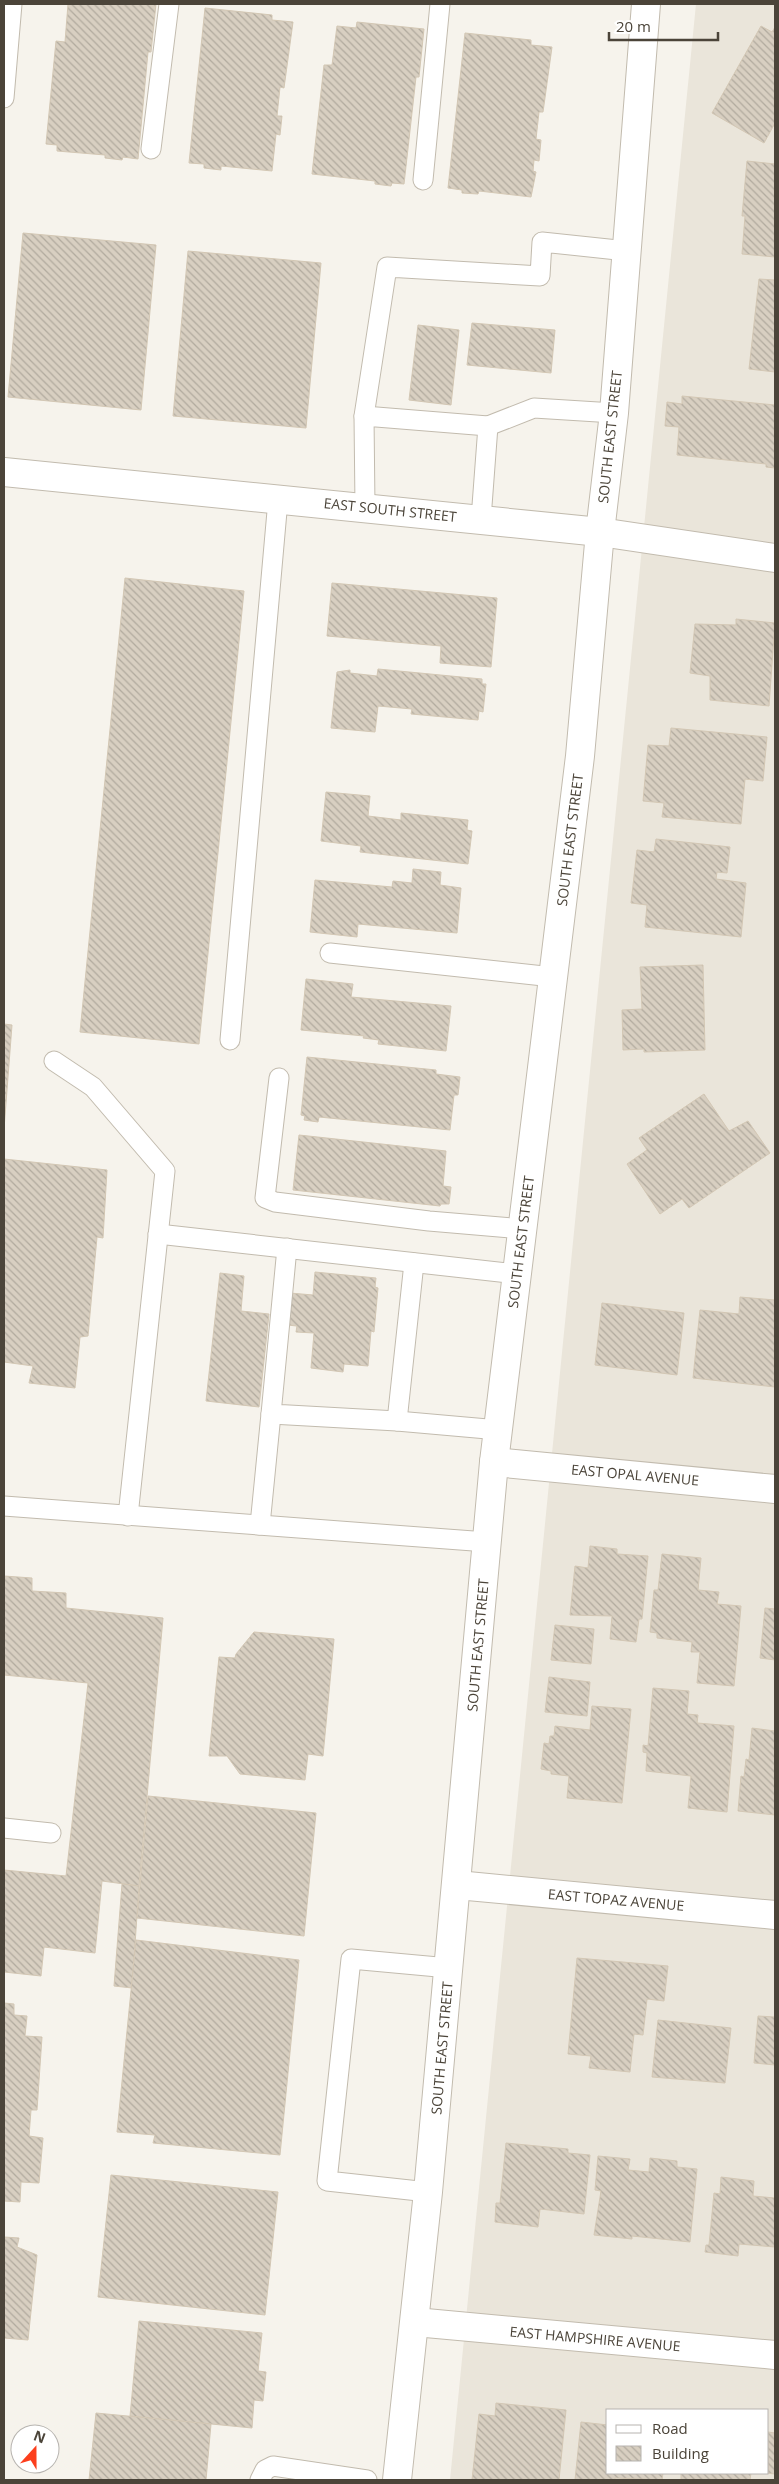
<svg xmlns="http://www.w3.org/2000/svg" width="779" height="2484" viewBox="0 0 779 2484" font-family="'Open Sans',sans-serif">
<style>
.residential{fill:#eae5da;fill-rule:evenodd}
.building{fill:url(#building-back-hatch);stroke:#d3c7b4}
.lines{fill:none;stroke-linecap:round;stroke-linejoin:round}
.service-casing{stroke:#c2bbae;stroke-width:21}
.minor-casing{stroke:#c2bbae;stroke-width:30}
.tertiary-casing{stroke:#c2bbae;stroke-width:30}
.service{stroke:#fff;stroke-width:19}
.minor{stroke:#fff;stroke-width:28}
.tertiary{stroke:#fff;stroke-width:28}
.labels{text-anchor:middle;stroke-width:5;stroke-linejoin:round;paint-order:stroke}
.street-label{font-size:14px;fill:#4b4439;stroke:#fff}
</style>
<defs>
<pattern id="building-back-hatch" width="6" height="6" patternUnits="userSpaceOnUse" patternTransform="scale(1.25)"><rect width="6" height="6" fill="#d8cfc1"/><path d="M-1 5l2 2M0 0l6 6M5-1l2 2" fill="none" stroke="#b1aa9e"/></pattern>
</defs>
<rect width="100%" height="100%" fill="#f6f3ec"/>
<path class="residential" d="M 696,4 L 775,4 L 775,2480 L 450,2480 ZM 608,2410 L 768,2410 L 768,2473 L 608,2473 Z"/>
<g class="building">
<path d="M 68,4 L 156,4 L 151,52 L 148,52 L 138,159 L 123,157 L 122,160 L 105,158 L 105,155 L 57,151 L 57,145 L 46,144 L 56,41 L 65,42 Z"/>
<path d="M 205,8 L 272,15 L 272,20 L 293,22 L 284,88 L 280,87 L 277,116 L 282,116 L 280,135 L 276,134 L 272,171 L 221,166 L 221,170 L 204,168 L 204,164 L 189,163 Z"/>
<path d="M 357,22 L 424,29 L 419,77 L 416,77 L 404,184 L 392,183 L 391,186 L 375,184 L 375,181 L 312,174 L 324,65 L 332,65 L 337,26 L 356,28 Z"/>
<path d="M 761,26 L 772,32 L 775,27 L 775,123 L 764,143 L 712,113 Z"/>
<path d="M 465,33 L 531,40 L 531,45 L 552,47 L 543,112 L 539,112 L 536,139 L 541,140 L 539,161 L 534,160 L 533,171 L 536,172 L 531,197 L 479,191 L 478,194 L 462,193 L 462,190 L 448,188 Z"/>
<path d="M 747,161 L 775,164 L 775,257 L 742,254 L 745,216 L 742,216 Z"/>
<path d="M 23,233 L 156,245 L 141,410 L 8,397 Z"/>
<path d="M 188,251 L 321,263 L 306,428 L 173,416 Z"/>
<path d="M 759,279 L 775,280 L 775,372 L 749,369 Z"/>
<path d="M 472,323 L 555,330 L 551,373 L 467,365 Z"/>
<path d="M 418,325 L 459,330 L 451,405 L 409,400 Z"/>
<path d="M 682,396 L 775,405 L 775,468 L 766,467 L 766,464 L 677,455 L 679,427 L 665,426 L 667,402 L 682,404 Z"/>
<path d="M 125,578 L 244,591 L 199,1044 L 80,1032 Z"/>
<path d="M 332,583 L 497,598 L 491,667 L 440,663 L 441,646 L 327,636 Z"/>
<path d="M 736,619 L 775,623 L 769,706 L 710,700 L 710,676 L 690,673 L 695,624 L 736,625 Z"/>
<path d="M 378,669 L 482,679 L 482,684 L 486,684 L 483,712 L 479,711 L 478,720 L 411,714 L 412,709 L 378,706 L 375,732 L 331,728 L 337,672 L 350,670 L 350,673 L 377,676 Z"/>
<path d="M 671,728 L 767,737 L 763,781 L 745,779 L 741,824 L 662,817 L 664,803 L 643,801 L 648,745 L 669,746 Z"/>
<path d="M 326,792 L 370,796 L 368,816 L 401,820 L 401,813 L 468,820 L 467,830 L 472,831 L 468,864 L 360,852 L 361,846 L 321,841 Z"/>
<path d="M 656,839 L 730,847 L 727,873 L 717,872 L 716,879 L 746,883 L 741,937 L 645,927 L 647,905 L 631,903 L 637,850 L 654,852 Z"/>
<path d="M 413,869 L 441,872 L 440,885 L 461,888 L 457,933 L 358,924 L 357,937 L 310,932 L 315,880 L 392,887 L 393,881 L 412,883 Z"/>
<path d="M 703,965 L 705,1050 L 644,1052 L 644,1049 L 623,1050 L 622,1010 L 642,1009 L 640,967 Z"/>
<path d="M 306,979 L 353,984 L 351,997 L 451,1006 L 446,1051 L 378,1044 L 379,1040 L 363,1038 L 364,1036 L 301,1030 Z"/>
<path d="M 4,1024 L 12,1025 L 4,1129 Z"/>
<path d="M 307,1057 L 436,1070 L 436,1074 L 460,1077 L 458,1095 L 454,1095 L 450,1130 L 319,1117 L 318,1122 L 304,1120 L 305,1116 L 301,1115 Z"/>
<path d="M 704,1094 L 729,1131 L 748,1121 L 770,1153 L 689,1208 L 682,1199 L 660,1214 L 627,1164 L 647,1150 L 639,1138 Z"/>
<path d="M 299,1135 L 446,1151 L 443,1186 L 451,1187 L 449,1204 L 441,1204 L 440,1206 L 293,1190 Z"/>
<path d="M 4,1159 L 107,1170 L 103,1238 L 97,1237 L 88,1336 L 80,1337 L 75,1388 L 29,1383 L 33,1366 L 4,1362 Z"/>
<path d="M 315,1272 L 376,1278 L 375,1287 L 378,1288 L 374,1332 L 371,1331 L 368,1366 L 344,1364 L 343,1372 L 311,1368 L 314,1333 L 296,1332 L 297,1326 L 287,1325 L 290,1293 L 313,1295 Z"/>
<path d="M 220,1273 L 244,1276 L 241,1311 L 269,1314 L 259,1407 L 206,1401 Z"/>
<path d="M 740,1297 L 775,1300 L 775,1387 L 693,1378 L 700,1310 L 739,1314 Z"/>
<path d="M 602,1303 L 684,1313 L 677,1375 L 595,1365 Z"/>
<path d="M 590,1546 L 617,1549 L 617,1554 L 648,1556 L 642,1619 L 639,1619 L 636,1642 L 610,1639 L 612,1616 L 570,1615 L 575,1566 L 588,1568 Z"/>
<path d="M 662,1554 L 701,1558 L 698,1590 L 719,1592 L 717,1604 L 741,1606 L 734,1686 L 697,1683 L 700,1652 L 691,1652 L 692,1642 L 657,1638 L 657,1633 L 650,1632 L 654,1590 L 658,1590 Z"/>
<path d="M 4,1576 L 32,1578 L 32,1591 L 66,1593 L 66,1608 L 163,1618 L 139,1886 L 102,1881 L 95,1953 L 44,1947 L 41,1976 L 4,1972 L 4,1870 L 66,1876 L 88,1683 L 4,1675 Z"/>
<path d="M 765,1608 L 775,1609 L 775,1660 L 760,1658 Z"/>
<path d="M 555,1625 L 594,1629 L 591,1664 L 551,1660 Z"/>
<path d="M 254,1632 L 334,1639 L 323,1756 L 308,1754 L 305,1780 L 240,1774 L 227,1756 L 209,1756 L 219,1657 L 235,1658 L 236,1654 Z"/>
<path d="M 549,1677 L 590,1682 L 587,1716 L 545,1712 Z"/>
<path d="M 653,1688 L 689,1691 L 687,1714 L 698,1715 L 697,1723 L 734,1726 L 727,1812 L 688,1808 L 691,1776 L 646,1771 L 647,1753 L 643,1752 L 643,1745 L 648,1746 Z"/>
<path d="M 592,1706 L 631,1709 L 622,1803 L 567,1798 L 569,1776 L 551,1774 L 551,1771 L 541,1769 L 544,1743 L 549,1744 L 550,1736 L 554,1736 L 555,1726 L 590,1730 Z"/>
<path d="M 752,1728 L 775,1731 L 775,1815 L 738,1811 L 741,1776 L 744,1777 L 746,1759 L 749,1760 Z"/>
<path d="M 148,1796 L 316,1813 L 304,1936 L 137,1918 Z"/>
<path d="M 122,1884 L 139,1886 L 132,1988 L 114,1986 Z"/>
<path d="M 136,1940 L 299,1960 L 280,2155 L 153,2143 L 155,2135 L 117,2132 Z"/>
<path d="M 577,1958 L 668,1966 L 664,2001 L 647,1999 L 643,2035 L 634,2034 L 630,2072 L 589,2068 L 591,2056 L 568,2054 Z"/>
<path d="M 4,2003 L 14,2004 L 14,2015 L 27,2016 L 25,2036 L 42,2037 L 37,2110 L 31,2110 L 29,2136 L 43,2138 L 39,2183 L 21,2182 L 20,2202 L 4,2201 Z"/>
<path d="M 758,2016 L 775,2017 L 775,2065 L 754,2063 Z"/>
<path d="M 658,2020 L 731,2028 L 725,2083 L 652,2077 Z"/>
<path d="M 506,2143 L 568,2149 L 568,2153 L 590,2155 L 584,2214 L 540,2209 L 538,2227 L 495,2222 L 496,2203 L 500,2203 Z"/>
<path d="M 598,2156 L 630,2159 L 628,2170 L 649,2172 L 650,2158 L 677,2161 L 677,2167 L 697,2169 L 690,2242 L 632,2236 L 632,2239 L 594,2235 L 601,2191 L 595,2190 Z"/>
<path d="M 111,2175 L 278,2192 L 265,2315 L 98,2297 Z"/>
<path d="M 721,2177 L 754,2181 L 753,2196 L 775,2198 L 775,2247 L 739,2244 L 738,2256 L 705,2252 L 706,2245 L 709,2245 L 714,2193 L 720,2194 Z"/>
<path d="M 4,2237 L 19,2238 L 17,2247 L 37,2255 L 28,2340 L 4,2338 Z"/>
<path d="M 139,2321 L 262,2333 L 258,2371 L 266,2372 L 263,2401 L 254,2400 L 252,2428 L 130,2416 Z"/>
<path d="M 496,2403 L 566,2410 L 559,2480 L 472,2480 L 479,2414 L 495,2416 Z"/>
<path d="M 96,2413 L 211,2424 L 206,2480 L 89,2480 Z"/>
<path d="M 581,2422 L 608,2425 L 608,2473 L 663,2473 L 662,2480 L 615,2478 L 615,2480 L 575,2480 Z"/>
<path d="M 768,2432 L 775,2433 L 775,2474 L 766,2473 L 768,2473 Z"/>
<path d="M 681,2473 L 751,2473 L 750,2480 L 681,2480 Z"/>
</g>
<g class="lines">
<g class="service-casing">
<g id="service">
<path d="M 4,98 L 12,4"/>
<path d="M 151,149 L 169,4"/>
<path d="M 423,180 L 440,4"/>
<path d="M 364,416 L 387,267 L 540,276 L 542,242 L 627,251"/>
<path d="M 488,426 L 534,408 L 614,413"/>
<path d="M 365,507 L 364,416 L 488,426 L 481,519"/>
<path d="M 330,953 L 553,977"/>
<path d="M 230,1040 L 278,500"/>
<path d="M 54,1061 L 93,1087 L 165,1171 L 128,1516"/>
<path d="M 279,1078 L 265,1198 L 275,1202 L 429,1221 L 523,1229"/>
<path d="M 158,1234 L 517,1274"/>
<path d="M 287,1248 L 271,1414 L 397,1421 L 414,1263"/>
<path d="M 397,1421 L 499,1430"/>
<path d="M 4,1506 L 487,1542"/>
<path d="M 260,1525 L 271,1414"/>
<path d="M 4,1828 L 51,1833"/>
<path d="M 428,2192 L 327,2181 L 351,1959 L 449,1968"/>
<path d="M 260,2480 L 265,2470 L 273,2466 L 367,2480"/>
</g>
</g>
<g class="minor-casing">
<g id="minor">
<path d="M 494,1462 L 775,1489"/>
<path d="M 457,1885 L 775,1915"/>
<path d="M 415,2322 L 775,2355"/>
</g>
</g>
<g class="tertiary-casing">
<g id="tertiary">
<path d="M 4,472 L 600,532 L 775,558"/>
<path d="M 397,2480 L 428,2192 L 494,1462 L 580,756 L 600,532 L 614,413 L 646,4"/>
</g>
</g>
<use href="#service" class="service"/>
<use href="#minor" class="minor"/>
<use href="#tertiary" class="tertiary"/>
</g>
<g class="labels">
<g class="street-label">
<text transform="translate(610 437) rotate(-84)" y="5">SOUTH EAST STREET</text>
<text transform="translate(390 510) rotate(6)" y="5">EAST SOUTH STREET</text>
<text transform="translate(570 840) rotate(-83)" y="5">SOUTH EAST STREET</text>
<text transform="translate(521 1242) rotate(-83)" y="5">SOUTH EAST STREET</text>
<text transform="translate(635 1475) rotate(5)" y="5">EAST OPAL AVENUE</text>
<text transform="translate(478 1645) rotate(-85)" y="5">SOUTH EAST STREET</text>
<text transform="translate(616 1900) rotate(5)" y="5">EAST TOPAZ AVENUE</text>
<text transform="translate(442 2048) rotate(-85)" y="5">SOUTH EAST STREET</text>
<text transform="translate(595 2339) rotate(5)" y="5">EAST HAMPSHIRE AVENUE</text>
</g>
</g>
<rect width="779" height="2484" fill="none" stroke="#4b4439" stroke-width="10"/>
<rect x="606" y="2409" width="162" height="65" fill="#ffffff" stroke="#b7b4b0"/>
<rect x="616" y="2425" width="25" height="8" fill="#ffffff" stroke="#b7b4b0"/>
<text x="652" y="2434" font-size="15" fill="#4b4439">Road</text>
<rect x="616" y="2446" width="25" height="15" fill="url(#building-back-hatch)" stroke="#b7b4b0"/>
<text x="652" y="2459" font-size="15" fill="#4b4439">Building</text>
<g transform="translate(35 2449) rotate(21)"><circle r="24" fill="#ffffff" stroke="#b7b4b0"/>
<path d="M0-4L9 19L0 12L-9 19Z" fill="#fc3f1d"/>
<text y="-8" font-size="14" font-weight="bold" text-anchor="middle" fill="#4b4439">N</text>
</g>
<path d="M609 32v8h109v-8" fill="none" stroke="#4b4439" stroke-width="2.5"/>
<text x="616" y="32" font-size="15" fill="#4b4439" stroke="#ffffff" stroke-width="4" paint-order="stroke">20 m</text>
</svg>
